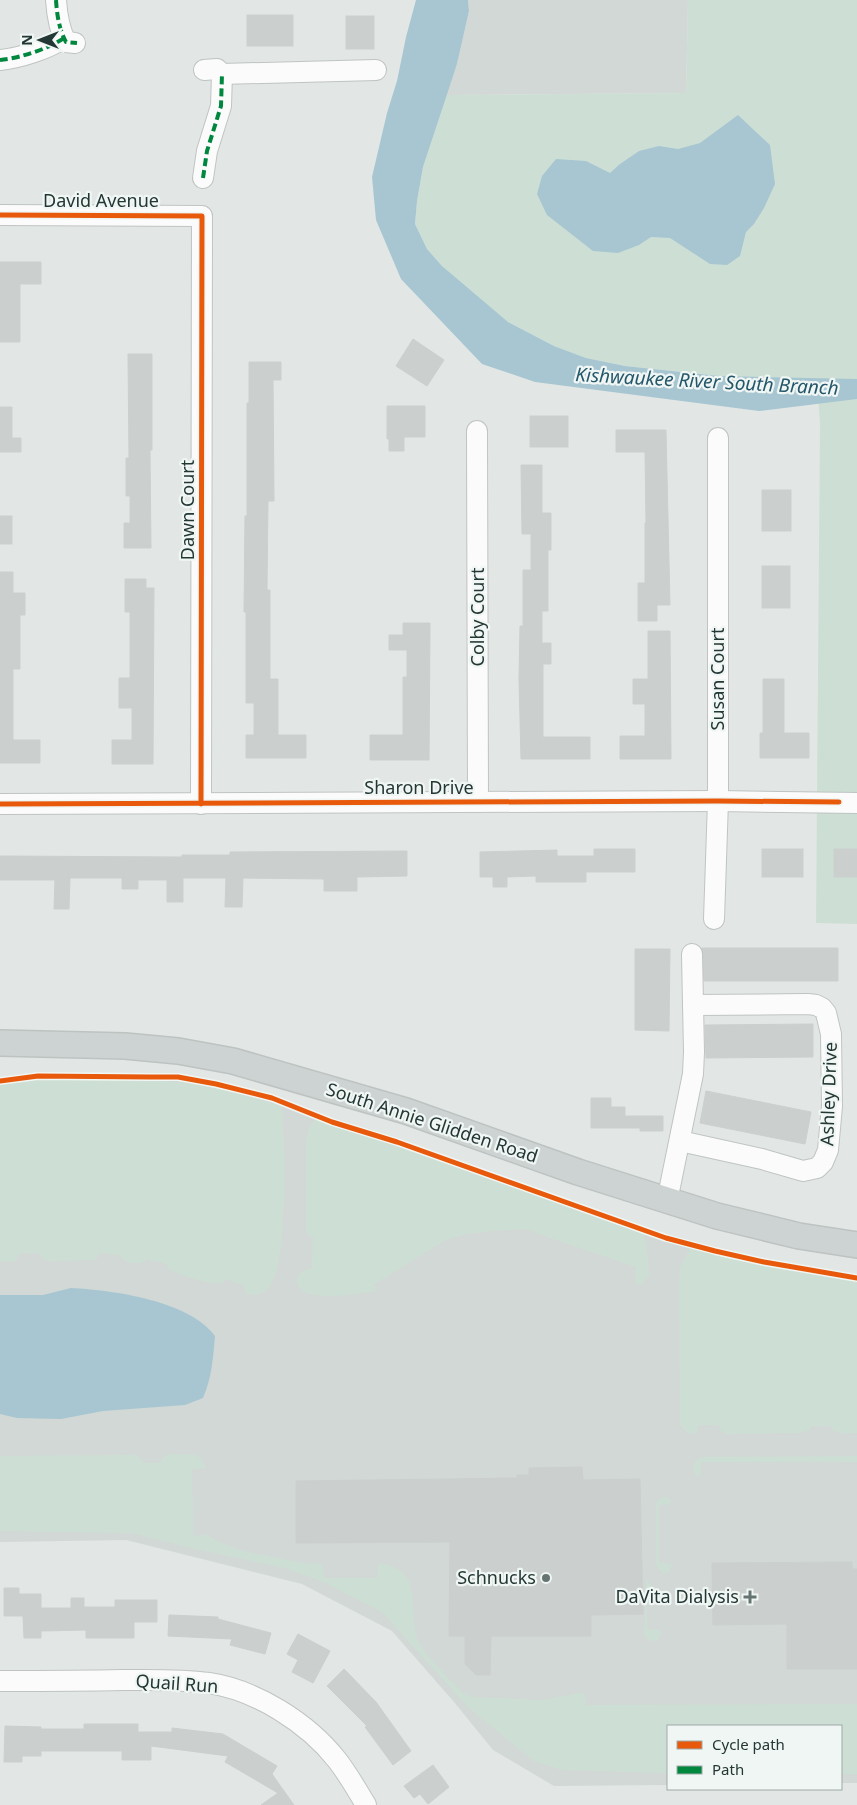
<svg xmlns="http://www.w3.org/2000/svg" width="857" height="1805" viewBox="0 0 857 1805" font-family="'Noto Sans',sans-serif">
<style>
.built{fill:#d1d8d5}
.green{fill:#cddfd4}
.water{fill:#a7c6d1}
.building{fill:#cbd0ce;stroke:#cbd0ce}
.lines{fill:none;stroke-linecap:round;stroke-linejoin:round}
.minor-casing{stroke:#bfc4c2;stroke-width:22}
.major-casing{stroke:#bcc3c1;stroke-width:28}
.minor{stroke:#fbfbfb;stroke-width:20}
.major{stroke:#cdd3d2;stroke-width:25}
.quiet{stroke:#00873e;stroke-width:4;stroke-dasharray:8 4;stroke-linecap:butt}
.cycleway-casing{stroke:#f0f6f4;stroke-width:8}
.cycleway{stroke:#e8590c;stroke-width:5}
.poi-dot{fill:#667572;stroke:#f0f6f4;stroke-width:2}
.labels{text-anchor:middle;stroke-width:4.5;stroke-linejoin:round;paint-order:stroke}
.street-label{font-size:18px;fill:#233734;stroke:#f0f6f4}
.poi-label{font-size:18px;fill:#233734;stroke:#f0f6f4;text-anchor:end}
.water-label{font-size:19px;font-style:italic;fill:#25576b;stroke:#f0f6f4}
</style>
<rect width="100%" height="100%" fill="#e2e7e5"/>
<g class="built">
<path d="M 468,0 L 688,0 L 686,93 L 446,95 L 457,64 L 469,11 Z"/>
<path d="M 38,1076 L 178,1077 L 216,1084 L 272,1098 L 332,1122 L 397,1142 L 666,1238 L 715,1251 L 764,1262 L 857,1278 L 857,1783 L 841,1783 L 841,1726 L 668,1726 L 668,1785 L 554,1786 L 493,1750 L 454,1702 L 392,1631 L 302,1584 L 126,1540 L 0,1542 L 0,1081 Z"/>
</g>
<g class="green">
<path d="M 688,0 L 857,0 L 857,924 L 816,923 L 820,424 L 817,379 L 719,376 L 625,366 L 586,358 L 554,346 L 508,322 L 491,310 L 442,266 L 427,249 L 415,224 L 417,201 L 423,167 L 446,95 L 686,93 Z"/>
<path d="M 39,1080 C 87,1080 137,1078 185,1083 C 218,1087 250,1097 282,1106 C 285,1140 288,1258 271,1284 C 265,1294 255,1297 245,1293 L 244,1285 L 225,1279 L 222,1283 C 211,1285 178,1275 168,1268 L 167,1264 L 148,1259 C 138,1265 127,1265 120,1255 L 100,1253 L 95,1260 L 49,1261 L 43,1259 L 39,1253 L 20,1253 L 15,1261 L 0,1262 L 0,1084 Z"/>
<path d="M 317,1117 L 643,1232 L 648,1258 L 649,1276 L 642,1284 L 635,1283 L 636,1267 L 551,1238 L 527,1229 L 491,1231 L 466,1234 L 447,1239 L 373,1285 L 376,1287 L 375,1291 C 358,1294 310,1302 299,1287 C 298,1286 297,1281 297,1280 L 300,1273 L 312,1268 L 313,1237 L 307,1234 L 306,1230 L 306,1143 L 308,1130 Z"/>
<path d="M 691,1247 L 793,1269 L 857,1280 L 857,1433 L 842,1433 L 834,1431 L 830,1426 L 812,1426 L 809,1430 L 798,1433 L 727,1434 L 722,1432 L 718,1425 L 698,1425 L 697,1431 L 693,1433 L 688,1433 L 680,1425 L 679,1276 L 680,1268 Z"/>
<path d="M 172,1454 C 188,1455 199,1450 206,1468 L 192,1469 L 193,1536 L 207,1535 L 218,1542 L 243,1551 L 302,1563 L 322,1564 L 324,1578 L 378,1578 L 378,1565 L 380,1563 C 424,1572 408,1602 416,1634 C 417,1638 417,1642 420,1645 C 431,1662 450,1679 464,1694 L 471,1697 L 544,1700 L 580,1693 L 584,1693 L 586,1705 L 857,1704 L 857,1774 L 841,1774 L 841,1726 L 668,1726 L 668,1773 L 562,1770 L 534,1761 L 468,1707 L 382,1612 L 324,1582 L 285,1568 L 196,1549 L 132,1533 L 0,1531 L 0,1456 L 134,1455 L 138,1456 L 143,1463 L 161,1463 C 163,1456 165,1455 172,1454 Z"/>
<path d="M 857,1456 L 857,1462 L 701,1462 L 700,1476 L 696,1475 C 690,1467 695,1458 705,1457 Z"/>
<path d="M 667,1497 L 671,1500 L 670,1504 L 659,1505 L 659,1563 L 672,1564 L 672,1565 L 669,1572 L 664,1573 L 658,1569 L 656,1562 L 656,1504 L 659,1499 Z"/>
<path d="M 646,1578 L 652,1587 L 659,1589 L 662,1596 L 647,1596 L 647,1629 L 659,1630 L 661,1633 L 658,1640 C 652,1642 647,1640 644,1635 Z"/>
</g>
<g class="water">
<path d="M 416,0 L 468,0 L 469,11 L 457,64 L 423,167 L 417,201 L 415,224 L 427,249 L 442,266 L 508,322 L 554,346 L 586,358 L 625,366 L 719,376 L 857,379 L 857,399 L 759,411 L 535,382 L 482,364 L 401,279 L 376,220 L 372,177 L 387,113 L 397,81 L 406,37 Z"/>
<path d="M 738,115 L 770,145 L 775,184 L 764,208 L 754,224 L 746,232 L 740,256 L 727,265 L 710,264 L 670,238 L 651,237 L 639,245 L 618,253 L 593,251 L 547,215 L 537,194 L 542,176 L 556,159 L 586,161 L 610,173 L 620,164 L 639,151 L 659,146 L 678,149 L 700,143 Z"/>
<path d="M 71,1288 C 113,1290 190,1301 215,1336 C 213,1358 212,1377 203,1398 L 185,1405 L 103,1411 L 61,1419 L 17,1418 L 0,1414 L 0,1295 L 43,1295 Z"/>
</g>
<g class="building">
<rect x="247" y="15" width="46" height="31"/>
<rect x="346" y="16" width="28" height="33"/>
<path d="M 0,262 L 41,262 L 41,284 L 20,284 L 20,342 L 0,342 Z"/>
<path d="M 413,339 L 444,360 L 427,386 L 396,366 Z"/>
<path d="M 128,354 L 152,354 L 152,450 L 150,450 L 151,548 L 124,548 L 124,523 L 130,523 L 130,496 L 126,496 L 126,458 L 129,458 Z"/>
<path d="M 249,362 L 281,362 L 281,380 L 273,380 L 274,501 L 268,501 L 267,590 L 270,590 L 270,679 L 278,679 L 278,735 L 306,735 L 306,758 L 246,758 L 246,735 L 254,735 L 254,703 L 246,703 L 246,612 L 244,612 L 245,516 L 247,516 L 247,403 L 249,403 Z"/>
<path d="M 387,406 L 425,406 L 425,437 L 404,437 L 404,451 L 389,451 L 389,439 L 387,439 Z"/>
<path d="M 0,407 L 12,407 L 12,438 L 21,438 L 21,452 L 0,452 Z"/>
<rect x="530" y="416" width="38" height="31"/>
<path d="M 616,430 L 666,430 L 670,605 L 657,605 L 657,621 L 638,621 L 638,583 L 645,583 L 645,523 L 646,523 L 645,452 L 616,452 Z"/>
<path d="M 521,465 L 542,465 L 542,513 L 551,513 L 551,550 L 548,550 L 548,611 L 542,611 L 542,643 L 551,643 L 551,664 L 543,664 L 543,737 L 590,737 L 590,759 L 521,759 L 519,679 L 520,626 L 523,626 L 523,570 L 531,570 L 531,534 L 522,534 Z"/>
<rect x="762" y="490" width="29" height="41"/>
<rect x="0" y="516" width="12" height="28"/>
<rect x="762" y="566" width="28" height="42"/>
<path d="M 0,572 L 13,572 L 13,593 L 25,593 L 25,615 L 20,615 L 20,669 L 13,669 L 13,740 L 40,740 L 40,763 L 0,763 Z"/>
<path d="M 125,579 L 146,579 L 146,588 L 154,588 L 153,764 L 112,764 L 112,740 L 132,740 L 132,708 L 119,708 L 119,678 L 130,678 L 130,612 L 125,612 Z"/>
<path d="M 403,623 L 430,623 L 429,760 L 370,760 L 370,735 L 403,735 L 403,677 L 407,677 L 407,650 L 389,650 L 389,635 L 403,635 Z"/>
<path d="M 648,631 L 670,631 L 671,759 L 620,759 L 620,736 L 645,736 L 645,704 L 633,704 L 633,679 L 648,679 Z"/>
<path d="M 763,679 L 784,679 L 784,733 L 809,733 L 809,758 L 760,758 L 760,733 L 763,733 Z"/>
<path d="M 594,849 L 635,849 L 635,872 L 586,872 L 586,882 L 536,882 L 536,876 L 507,877 L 507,887 L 493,887 L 493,877 L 480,877 L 480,852 L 557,850 L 557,856 L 594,856 Z"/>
<rect x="762" y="849" width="41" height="28"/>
<rect x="834" y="849" width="23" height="28"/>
<path d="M 407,851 L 407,876 L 357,877 L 357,891 L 324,891 L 324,879 L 243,878 L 242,907 L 225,907 L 226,878 L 183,878 L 183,902 L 167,902 L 167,880 L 138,880 L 138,889 L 122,889 L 122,878 L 70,878 L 69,909 L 54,909 L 55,880 L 0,880 L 0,856 L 182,857 L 182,855 L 230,855 L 230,852 Z"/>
<path d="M 702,948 L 838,948 L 838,981 L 704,981 Z"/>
<path d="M 635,949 L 670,949 L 669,1031 L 635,1030 Z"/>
<path d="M 813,1024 L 813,1057 L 706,1058 L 705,1025 Z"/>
<path d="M 706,1091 L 811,1112 L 805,1144 L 700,1123 Z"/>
<path d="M 591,1098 L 611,1098 L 611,1107 L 625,1107 L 625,1116 L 663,1116 L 663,1131 L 640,1131 L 640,1128 L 591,1128 Z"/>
<path d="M 582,1467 L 583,1480 L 640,1479 L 643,1614 L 591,1615 L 591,1636 L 491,1636 L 490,1675 L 476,1675 L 465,1664 L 465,1636 L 449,1636 L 450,1542 L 296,1543 L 296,1481 L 517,1478 L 517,1475 L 529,1475 L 529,1468 Z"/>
<path d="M 852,1562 L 852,1569 L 857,1569 L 857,1669 L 787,1669 L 787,1624 L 713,1625 L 712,1563 Z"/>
<path d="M 4,1588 L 19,1588 L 19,1594 L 41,1594 L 41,1608 L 71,1608 L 71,1598 L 84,1598 L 84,1607 L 115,1607 L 115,1600 L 157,1600 L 157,1622 L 134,1622 L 134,1638 L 86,1638 L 86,1630 L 41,1631 L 41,1638 L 24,1638 L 23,1616 L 4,1616 Z"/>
<path d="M 169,1615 L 218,1617 L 218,1619 L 271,1633 L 265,1654 L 230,1645 L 232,1639 L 168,1636 Z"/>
<path d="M 298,1634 L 330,1651 L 313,1683 L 292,1672 L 298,1660 L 287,1654 Z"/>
<path d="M 344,1669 L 376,1702 L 411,1751 L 393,1765 L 365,1727 L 367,1726 L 327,1686 Z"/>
<path d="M 84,1724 L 138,1724 L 138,1732 L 172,1732 L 172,1728 L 223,1734 L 277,1766 L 272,1774 L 294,1805 L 261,1805 L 278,1793 L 225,1762 L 228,1756 L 151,1746 L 151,1760 L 122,1760 L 122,1751 L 41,1751 L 41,1756 L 22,1756 L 22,1762 L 4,1762 L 5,1726 L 41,1727 L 41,1729 L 84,1729 Z"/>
<path d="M 433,1765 L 449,1787 L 428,1804 L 420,1794 L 414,1798 L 404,1786 Z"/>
</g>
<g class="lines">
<g class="minor-casing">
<g id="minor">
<path d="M 56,0 C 57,15 59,29 66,42 L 75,43"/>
<path d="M 0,60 C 20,58 48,49 64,38"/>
<path d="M 204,70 L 217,69 L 222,74 L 376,70"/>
<path d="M 203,178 L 207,151 L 221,106 L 222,74"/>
<path d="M 0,215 L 202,216 L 201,804"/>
<path d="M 477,431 L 478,802"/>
<path d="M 0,804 L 718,801 L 857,803"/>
<path d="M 714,919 L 718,801 L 718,438"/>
<path d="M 680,1141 L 762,1159 L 803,1171 L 817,1168 L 823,1162 L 828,1150 L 832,1106 L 831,1034 L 826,1013 L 822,1008 L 816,1005 L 808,1004 L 693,1005"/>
<path d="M 667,1201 L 693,1074 L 694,1052 L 692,954"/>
<path d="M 0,1681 C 41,1681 81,1681 122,1680 C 151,1680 180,1679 209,1683 C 256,1690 308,1723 337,1760 C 348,1774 357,1790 366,1805"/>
</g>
</g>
<g class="major-casing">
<path id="major" d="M 0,1043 L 125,1046 L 178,1051 L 233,1061 L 406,1111 L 578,1172 L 717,1216 L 799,1236 L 857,1245"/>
</g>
<use href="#minor" class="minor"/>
<use href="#major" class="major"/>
<g class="quiet">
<path d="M 56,0 C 57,15 59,29 66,42 L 77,43"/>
<path d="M 0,60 C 20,58 48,49 64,38"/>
<path d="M 203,178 L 207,151 L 221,106 L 222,74"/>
</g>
<g class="cycleway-casing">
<g id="cycleway">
<path d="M 0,215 L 202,216 L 201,804"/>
<path d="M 0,804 L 718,801 L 839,802"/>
<path d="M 0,1081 L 38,1076 L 150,1077 L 178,1077 L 216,1084 L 272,1098 L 332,1122 L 397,1142 L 666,1238 L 715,1251 L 764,1262 L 857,1278"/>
</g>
</g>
<use href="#cycleway" class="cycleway"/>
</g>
<g class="poi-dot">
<circle cx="546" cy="1578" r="5"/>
<path d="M747.5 1589.5h5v5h5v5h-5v5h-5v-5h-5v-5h5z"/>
</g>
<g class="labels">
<g class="street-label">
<text x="101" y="207">David Avenue</text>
<text transform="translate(188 510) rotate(-90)" y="6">Dawn Court</text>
<text transform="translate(478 617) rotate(-90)" y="6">Colby Court</text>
<text transform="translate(718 679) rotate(-90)" y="6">Susan Court</text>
<text x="419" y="794">Sharon Drive</text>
<text transform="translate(829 1094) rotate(-88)" y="6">Ashley Drive</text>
<text transform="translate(432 1123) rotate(18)" y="6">South Annie Glidden Road</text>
<text transform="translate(177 1684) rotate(4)" y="6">Quail Run</text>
</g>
<g class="poi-label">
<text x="536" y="1584">Schnucks</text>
<text x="739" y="1603">DaVita Dialysis</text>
</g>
<g class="water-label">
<text transform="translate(707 381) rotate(3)" y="7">Kishwaukee River South Branch</text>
</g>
</g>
<rect x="667" y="1725" width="175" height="65" fill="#f0f6f4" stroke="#9eaaa7"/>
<rect x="677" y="1741" width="25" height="8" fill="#e8590c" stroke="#9eaaa7"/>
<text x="712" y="1750" font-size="15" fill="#233734">Cycle path</text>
<rect x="677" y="1766" width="25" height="8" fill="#00873e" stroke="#9eaaa7"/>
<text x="712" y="1775" font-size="15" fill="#233734">Path</text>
<g transform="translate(40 40) rotate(270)" stroke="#f0f6f4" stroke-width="4" paint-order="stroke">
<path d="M0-4L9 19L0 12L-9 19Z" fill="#233734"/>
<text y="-8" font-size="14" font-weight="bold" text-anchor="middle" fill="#233734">N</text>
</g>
</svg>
